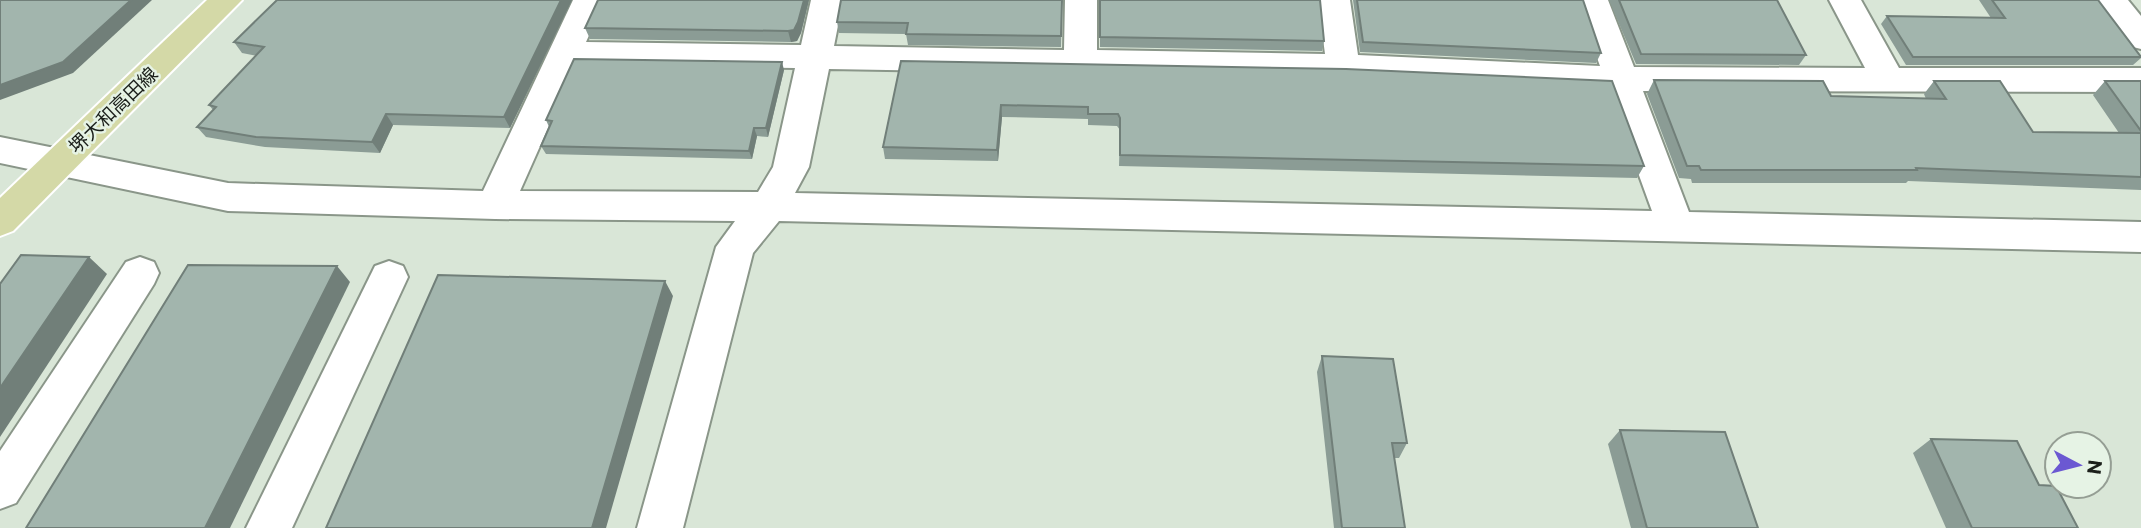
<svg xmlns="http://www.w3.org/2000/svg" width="2141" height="528" viewBox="0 0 2141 528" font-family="Commissioner,'Noto Sans JP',sans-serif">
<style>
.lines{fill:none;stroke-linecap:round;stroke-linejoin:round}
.minor-casing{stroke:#8a9689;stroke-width:4}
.major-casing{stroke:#fff;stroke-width:4}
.minor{fill:#fff;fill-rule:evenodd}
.major{fill:#d4d9a7;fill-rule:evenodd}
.wall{fill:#8b9c95}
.shaded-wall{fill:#717f79}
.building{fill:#a2b5ad;stroke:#717f79;stroke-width:2}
.labels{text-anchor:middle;stroke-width:5;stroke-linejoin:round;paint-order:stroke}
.street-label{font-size:19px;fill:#1b1f1a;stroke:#e6f3e5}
</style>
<rect width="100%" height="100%" fill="#d9e6d7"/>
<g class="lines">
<g class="minor-casing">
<g id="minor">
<path d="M 573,0 L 605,0 L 586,42 L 801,45 L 811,0 L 843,0 L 834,46 L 1064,50 L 1065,0 L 1097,0 L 1097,50 L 1325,54 L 1318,0 L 1350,0 L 1358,55 L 1600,66 L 1576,0 L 1608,0 L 1634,67 L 1865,68 L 1829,0 L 1861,0 L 1899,68 L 2141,68 L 2141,92 L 1643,91 L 1689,212 L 2141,222 L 2141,252 L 779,221 L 753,253 L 683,528 L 637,528 L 716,247 L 735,221 L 495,219 L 228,211 L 0,163 L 0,137 L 228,183 L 483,191 ZM 576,65 L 795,68 L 773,167 L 758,192 L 520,191 ZM 829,69 L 1343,78 L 1608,90 L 1652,211 L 795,193 L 809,167 Z"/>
<path d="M 2095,0 L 2128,0 L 2141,16 L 2141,49 L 2129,46 Z"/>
<path d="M 140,257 L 154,262 L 159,273 L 154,284 L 16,503 L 0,509 L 0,451 L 126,262 Z"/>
<path d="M 389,261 L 403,266 L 408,277 L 292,528 L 246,528 L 375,266 Z"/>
</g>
</g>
<g class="major-casing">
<path id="major" d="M 207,0 L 242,0 L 13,231 L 0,236 L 0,198 Z"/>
</g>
<use href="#minor" class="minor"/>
<use href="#major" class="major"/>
</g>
<g class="wall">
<path d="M 572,0 L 510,128 L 393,125 L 380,153 L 265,147 L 206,137 L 197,127 L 213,110 L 209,105 L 257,56 L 242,53 L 234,42 Z"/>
<path d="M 598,0 L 809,0 L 801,33 L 797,41 L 791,42 L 590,39 L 585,28 Z"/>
<path d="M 1062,0 L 1061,47 L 908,45 L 906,34 L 839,33 L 837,22 Z"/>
<path d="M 1100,0 L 1324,41 L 1322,51 L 1100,47 Z"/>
<path d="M 1353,0 L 1583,0 L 1601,53 L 1596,63 L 1360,52 Z"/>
<path d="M 1609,0 L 1777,0 L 1806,55 L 1799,65 L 1636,64 Z"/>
<path d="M 1979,0 L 2098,0 L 2141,56 L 2141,58 L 2133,65 L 1906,65 L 1881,24 L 1887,16 L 1991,18 Z"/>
<path d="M 901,61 L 1644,166 L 1637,178 L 1119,166 L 1120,130 L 1117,126 L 1088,125 L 1088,119 L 1002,117 L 998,161 L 885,159 L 883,147 Z"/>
<path d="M 784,70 L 768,137 L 757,136 L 752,159 L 546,154 L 541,146 L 549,127 L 546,120 Z"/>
<path d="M 1654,80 L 1831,96 L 1926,99 L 1924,94 L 1934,81 L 2033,132 L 2119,133 L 2093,95 L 2105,81 L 2141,81 L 2141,190 L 1908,181 L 1906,183 L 1692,183 L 1691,179 L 1679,178 L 1647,94 Z"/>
<path d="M 1322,356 L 1407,443 L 1399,458 L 1394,458 L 1405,528 L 1334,528 L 1317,372 Z"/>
<path d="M 1620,430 L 1758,528 L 1631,528 L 1608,444 Z"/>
<path d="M 1931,439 L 2039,485 L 2078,528 L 1946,528 L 1913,453 Z"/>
</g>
<g class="shaded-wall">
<path d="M 131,0 L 152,0 L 73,73 L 0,100 L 0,85 Z"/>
<path d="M 561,0 L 572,0 L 510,128 L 504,117 Z"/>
<path d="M 804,0 L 809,0 L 801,33 L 797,41 L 791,42 L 788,31 Z"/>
<path d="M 782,62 L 784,70 L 768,137 L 766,128 Z"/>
<path d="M 1001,105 L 1002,117 L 998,161 L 997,150 Z"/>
<path d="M 386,114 L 393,125 L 380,153 L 372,142 Z"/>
<path d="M 754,128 L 757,136 L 752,159 L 749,151 Z"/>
<path d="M 89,257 L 107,274 L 0,437 L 0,388 Z"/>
<path d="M 337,266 L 350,282 L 230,528 L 205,528 Z"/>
<path d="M 665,281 L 673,296 L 606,528 L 592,528 Z"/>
</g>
<g class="building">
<path d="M 0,0 L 131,0 L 63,62 L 0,85 Z"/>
<path d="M 277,0 L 561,0 L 504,117 L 386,114 L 372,142 L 256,137 L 197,127 L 216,107 L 209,105 L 264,47 L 234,42 Z"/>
<path d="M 598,0 L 804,0 L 798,22 L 794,30 L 788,31 L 585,28 Z"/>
<path d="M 841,0 L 1062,0 L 1061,36 L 906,34 L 908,23 L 837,22 Z"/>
<path d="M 1100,0 L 1320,0 L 1324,41 L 1100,37 Z"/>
<path d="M 1357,0 L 1583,0 L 1601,53 L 1363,42 Z"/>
<path d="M 1619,0 L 1777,0 L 1806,55 L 1641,54 Z"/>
<path d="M 1992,0 L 2098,0 L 2141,57 L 1913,57 L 1887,16 L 2005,18 Z"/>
<path d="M 574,59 L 782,62 L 766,128 L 754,128 L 749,151 L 541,146 L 552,121 L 546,120 Z"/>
<path d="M 901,61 L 1346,69 L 1612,81 L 1644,166 L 1120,155 L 1120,118 L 1118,114 L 1088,114 L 1088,107 L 1001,105 L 997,150 L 883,147 Z"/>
<path d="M 1654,80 L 1823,81 L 1831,96 L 1946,99 L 1934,81 L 2000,81 L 2033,132 L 2141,133 L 2141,177 L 1916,168 L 1917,170 L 1701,170 L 1699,166 L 1687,166 Z"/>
<path d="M 2105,81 L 2141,81 L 2141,131 Z"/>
<path d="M 21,255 L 89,257 L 0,388 L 0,284 Z"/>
<path d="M 188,265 L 337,266 L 205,528 L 26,528 Z"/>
<path d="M 438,275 L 665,281 L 592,528 L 326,528 Z"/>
<path d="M 1322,356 L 1393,359 L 1407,443 L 1392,443 L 1405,528 L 1342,528 Z"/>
<path d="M 1620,430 L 1725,432 L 1758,528 L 1647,528 Z"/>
<path d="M 1931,439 L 2017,441 L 2039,485 L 2056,486 L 2078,528 L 1972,528 Z"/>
</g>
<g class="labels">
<g class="street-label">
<text transform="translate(113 110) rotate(-44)" y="7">堺大和高田線</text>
</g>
</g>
<g transform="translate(2078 465) rotate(97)"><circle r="33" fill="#e6f3e5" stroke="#959e94" stroke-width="2"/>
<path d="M0-5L12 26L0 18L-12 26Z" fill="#6b58d2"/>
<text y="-10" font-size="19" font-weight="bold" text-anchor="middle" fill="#1b1f1a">N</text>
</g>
</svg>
